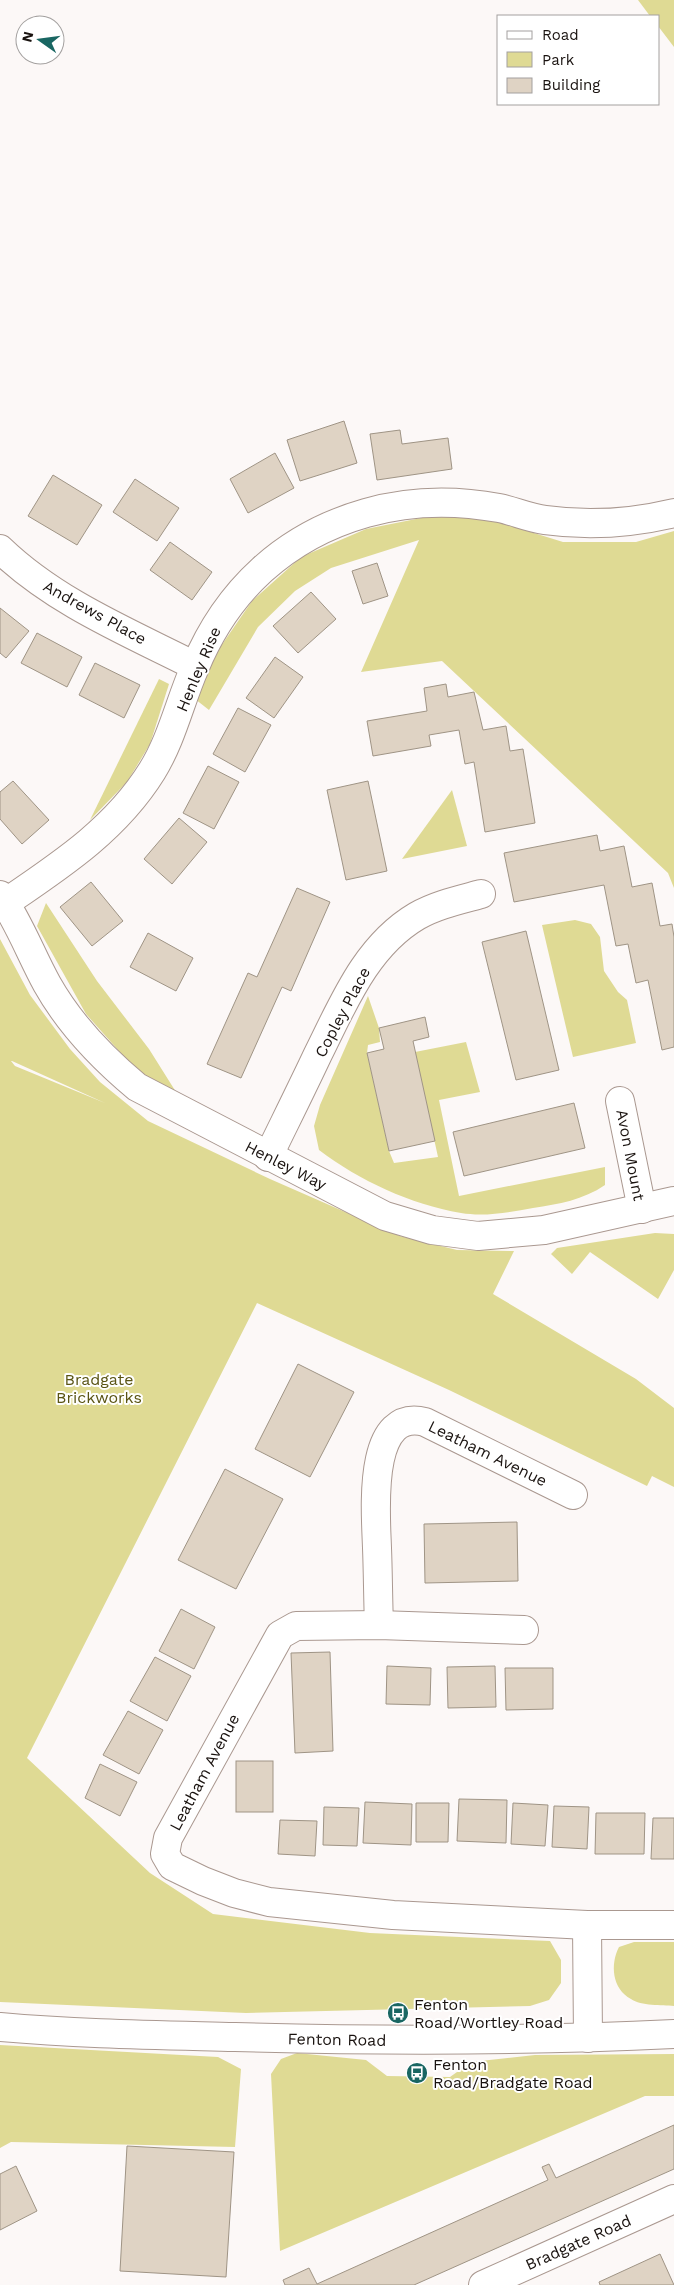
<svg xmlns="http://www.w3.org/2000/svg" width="674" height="2285" viewBox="0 0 674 2285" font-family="'Work Sans',sans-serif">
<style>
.green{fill:#dfda94;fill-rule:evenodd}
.building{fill:#dfd3c4;stroke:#9f9485}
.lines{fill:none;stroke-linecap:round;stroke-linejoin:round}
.minor-casing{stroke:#aa9890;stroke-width:30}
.minor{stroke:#fff;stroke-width:28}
.labels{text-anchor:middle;stroke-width:4;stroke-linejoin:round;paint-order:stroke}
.street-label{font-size:16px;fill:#19120f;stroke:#fff}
.park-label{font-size:16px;fill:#5a5414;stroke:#fff}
.poi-label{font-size:16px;fill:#19120f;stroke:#fff;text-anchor:start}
</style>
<rect width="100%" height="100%" fill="#fcf8f7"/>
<g class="green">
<path d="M 638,0 L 674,0 L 674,47 L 658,26 L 658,16 L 650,16 Z"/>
<path d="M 431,516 L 485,518 L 563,542 L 636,542 L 674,531 L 674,888 L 668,873 L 442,661 L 361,672 L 419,540 L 331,568 L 295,591 L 258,627 L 209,710 L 195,699 L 212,659 L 252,601 L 301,557 L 366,529 Z"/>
<path d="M 159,679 L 169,684 L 150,744 L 127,782 L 90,820 Z"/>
<path d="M 452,790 L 467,846 L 402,859 Z"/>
<path d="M 46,903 L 97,981 L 149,1049 L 176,1092 L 155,1083 L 134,1068 L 86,1014 L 37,926 Z"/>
<path d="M 575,920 L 591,924 L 600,937 L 604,971 L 618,992 L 627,1000 L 636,1043 L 573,1057 L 542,925 Z"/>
<path d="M 0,939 L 30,995 L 70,1049 L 100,1082 L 148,1121 L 270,1179 L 400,1236 L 457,1250 L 514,1251 L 493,1294 L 636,1379 L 674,1408 L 674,1487 L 652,1476 L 647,1486 L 449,1390 L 257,1303 L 27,1758 L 150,1873 L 213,1914 L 370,1933 L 550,1941 L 561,1960 L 561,1983 L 549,2000 L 530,2006 L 246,2013 L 0,2002 ZM 11,1061 L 12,1061 L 105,1103 L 15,1066 Z"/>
<path d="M 368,996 L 379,1028 L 380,1042 L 368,1045 L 367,1053 L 389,1151 L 394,1163 L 438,1157 L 415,1052 L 466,1042 L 480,1092 L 439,1100 L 459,1196 L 605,1167 L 605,1185 C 583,1200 559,1204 533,1208 C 510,1212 485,1217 461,1213 C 410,1204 360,1181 319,1150 L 314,1126 L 320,1105 Z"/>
<path d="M 655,1233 L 674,1234 L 674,1270 L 658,1299 L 590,1252 L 572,1274 L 551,1254 L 557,1248 Z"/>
<path d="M 634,1942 L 674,1942 L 674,2006 C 662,2005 641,2006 631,1999 C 612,1989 610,1964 619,1947 Z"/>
<path d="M 0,2045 L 218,2057 L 241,2069 L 235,2147 L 11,2142 L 0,2148 Z"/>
<path d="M 297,2053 L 366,2060 L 387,2076 L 450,2077 L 471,2062 L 535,2055 L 674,2054 L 674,2096 L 645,2096 L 280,2251 L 271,2074 L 281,2059 Z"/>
</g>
<g class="building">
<path d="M 344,421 L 357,463 L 300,481 L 287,440 Z"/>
<path d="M 400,430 L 402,444 L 448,438 L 452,469 L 377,480 L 370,434 Z"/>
<path d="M 275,453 L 294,488 L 248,513 L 230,479 Z"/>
<path d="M 53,475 L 102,505 L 77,545 L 28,516 Z"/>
<path d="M 135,479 L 179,508 L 157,541 L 113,512 Z"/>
<path d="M 170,542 L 212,572 L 192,600 L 150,570 Z"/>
<path d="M 377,563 L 388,596 L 363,604 L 352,571 Z"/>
<path d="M 311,592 L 336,619 L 298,653 L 273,626 Z"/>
<path d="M 0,608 L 29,631 L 6,658 L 0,653 Z"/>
<path d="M 37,633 L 82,657 L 67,687 L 21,663 Z"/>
<path d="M 275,657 L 303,677 L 274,718 L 246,698 Z"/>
<path d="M 95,663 L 140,685 L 124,718 L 79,695 Z"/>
<path d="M 446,684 L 448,697 L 474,692 L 483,730 L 506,726 L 510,751 L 523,749 L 535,823 L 485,832 L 474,762 L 465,764 L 459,730 L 429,735 L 431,746 L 373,756 L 367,721 L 427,711 L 424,688 Z"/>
<path d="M 238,708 L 271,725 L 245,772 L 213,754 Z"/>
<path d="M 208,766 L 239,782 L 214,829 L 183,813 Z"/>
<path d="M 13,781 L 49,820 L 22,844 L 0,819 L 0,792 Z"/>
<path d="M 368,781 L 387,871 L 346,880 L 327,790 Z"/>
<path d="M 179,818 L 207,842 L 172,884 L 144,859 Z"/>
<path d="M 597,835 L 600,851 L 624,846 L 632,887 L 652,883 L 660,926 L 672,924 L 674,937 L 674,1047 L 662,1050 L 648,980 L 636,983 L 628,944 L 616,946 L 604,885 L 514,902 L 504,853 Z"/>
<path d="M 91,882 L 123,921 L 92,946 L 60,907 Z"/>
<path d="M 297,888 L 330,902 L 291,991 L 282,987 L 241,1078 L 207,1064 L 248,973 L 257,977 Z"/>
<path d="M 526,931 L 559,1070 L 516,1080 L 482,942 Z"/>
<path d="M 148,933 L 193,958 L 176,991 L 130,967 Z"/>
<path d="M 425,1017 L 429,1037 L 413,1041 L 435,1141 L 389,1151 L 367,1053 L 384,1049 L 379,1028 Z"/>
<path d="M 574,1103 L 585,1148 L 464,1176 L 453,1132 Z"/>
<path d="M 298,1364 L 354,1392 L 310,1477 L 255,1449 Z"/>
<path d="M 225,1469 L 283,1499 L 236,1589 L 178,1560 Z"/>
<path d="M 517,1522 L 518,1581 L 425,1583 L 424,1524 Z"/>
<path d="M 181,1609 L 215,1627 L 194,1669 L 159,1651 Z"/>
<path d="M 330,1652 L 333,1751 L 295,1753 L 291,1653 Z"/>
<path d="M 155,1657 L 191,1676 L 167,1721 L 130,1701 Z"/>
<path d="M 387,1666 L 431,1668 L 430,1705 L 386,1704 Z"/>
<path d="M 495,1666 L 496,1707 L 448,1708 L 447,1667 Z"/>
<path d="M 505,1668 L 553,1668 L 553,1709 L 506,1710 Z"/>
<path d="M 128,1711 L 163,1730 L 139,1774 L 103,1755 Z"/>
<rect x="236" y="1761" width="37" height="51"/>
<path d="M 100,1764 L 137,1782 L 120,1816 L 85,1798 Z"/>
<path d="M 459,1799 L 507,1800 L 506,1843 L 457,1841 Z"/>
<path d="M 365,1802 L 412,1804 L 411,1845 L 363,1843 Z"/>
<path d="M 416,1803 L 449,1803 L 448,1842 L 416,1842 Z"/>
<path d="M 513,1803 L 548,1805 L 545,1846 L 511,1844 Z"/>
<path d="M 554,1806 L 589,1807 L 587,1849 L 552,1847 Z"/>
<path d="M 324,1807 L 359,1808 L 357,1846 L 323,1845 Z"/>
<path d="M 596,1813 L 645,1813 L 644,1854 L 595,1854 Z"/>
<path d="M 653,1818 L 674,1818 L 674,1859 L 651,1859 Z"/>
<path d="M 280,1820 L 317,1821 L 315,1856 L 278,1854 Z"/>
<path d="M 674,2125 L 674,2169 L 414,2285 L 285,2285 L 283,2280 L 309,2268 L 317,2284 L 548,2180 L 542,2167 L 549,2164 L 556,2178 Z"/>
<path d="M 127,2146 L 234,2152 L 226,2277 L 120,2271 Z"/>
<path d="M 16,2166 L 37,2211 L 0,2230 L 0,2174 Z"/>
<path d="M 660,2254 L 674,2285 L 600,2285 L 599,2282 Z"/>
</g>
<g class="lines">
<g class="minor-casing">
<g id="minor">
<path d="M 0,549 C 55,602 128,632 195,666"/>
<path d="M 0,895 C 19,922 31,955 47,984 C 70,1025 101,1057 137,1087 L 385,1216 L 432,1230 L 478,1236 L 544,1230 L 674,1201"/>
<path d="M 5,903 C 61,865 116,829 152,771 C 172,739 180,701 195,667 C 227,590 285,536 366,513 C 408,501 455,500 499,508 C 514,511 529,518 545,520 C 588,526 632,523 674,513"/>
<path d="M 620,1101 L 642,1209"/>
<path d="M 268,1157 C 285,1122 302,1088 318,1054 C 343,1004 366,946 417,916 C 436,905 459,900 481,894"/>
<path d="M 379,1625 C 378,1599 378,1573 377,1548 C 376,1514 366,1407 425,1422 L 573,1495"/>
<path d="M 524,1630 L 379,1625 L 296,1626 L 280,1635 L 168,1838 L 165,1854 L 172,1866 L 203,1881 L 234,1893 L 269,1902 L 393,1915 L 587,1925 L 674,1925"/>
<path d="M 587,1925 L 588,2038"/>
<path d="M 0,2027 C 78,2034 156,2035 235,2037 C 381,2041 528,2041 674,2034"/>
<path d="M 483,2285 L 674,2199"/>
</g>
</g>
<use href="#minor" class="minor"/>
</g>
<defs>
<g id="bus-disc" transform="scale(1.125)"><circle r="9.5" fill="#196662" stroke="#fff"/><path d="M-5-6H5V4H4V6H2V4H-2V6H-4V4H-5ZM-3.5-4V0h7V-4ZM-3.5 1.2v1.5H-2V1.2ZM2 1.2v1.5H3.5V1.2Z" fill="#fff"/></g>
</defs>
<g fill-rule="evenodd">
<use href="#bus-disc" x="398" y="2013"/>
<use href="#bus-disc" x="417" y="2073"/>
</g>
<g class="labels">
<g class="street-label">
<text transform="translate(95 612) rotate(29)" y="6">Andrews Place</text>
<text transform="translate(198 669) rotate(-67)" y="6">Henley Rise</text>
<text transform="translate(342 1012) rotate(-62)" y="6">Copley Place</text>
<text transform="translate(631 1155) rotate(79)" y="6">Avon Mount</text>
<text transform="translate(286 1165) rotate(27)" y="6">Henley Way</text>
<text transform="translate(488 1453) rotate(26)" y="6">Leatham Avenue</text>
<text transform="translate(204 1772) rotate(-62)" y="6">Leatham Avenue</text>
<text transform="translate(337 2039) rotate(1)" y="6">Fenton Road</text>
<text transform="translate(578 2242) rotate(-24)" y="6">Bradgate Road</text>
</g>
<g class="park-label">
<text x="99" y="1385">Bradgate<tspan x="99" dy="18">Brickworks</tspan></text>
</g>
<g class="poi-label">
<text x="414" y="2010">Fenton<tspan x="414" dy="18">Road/Wortley Road</tspan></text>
<text x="433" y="2070">Fenton<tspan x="433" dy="18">Road/Bradgate Road</tspan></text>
</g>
</g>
<rect x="497" y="15" width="162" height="90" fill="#ffffff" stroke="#a3a09f"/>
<rect x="507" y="31" width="25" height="8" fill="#ffffff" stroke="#a3a09f"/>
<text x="542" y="40" font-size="15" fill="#19120f">Road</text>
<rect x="507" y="52" width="25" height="15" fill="#dfda94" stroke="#a3a09f"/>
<text x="542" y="65" font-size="15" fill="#19120f">Park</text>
<rect x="507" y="78" width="25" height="15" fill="#dfd3c4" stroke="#a3a09f"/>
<text x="542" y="90" font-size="15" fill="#19120f">Building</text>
<g transform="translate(40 40) rotate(284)"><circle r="24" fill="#ffffff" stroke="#a3a09f"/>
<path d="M0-4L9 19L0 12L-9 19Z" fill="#196662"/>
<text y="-8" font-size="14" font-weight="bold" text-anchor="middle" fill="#19120f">N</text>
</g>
</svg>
